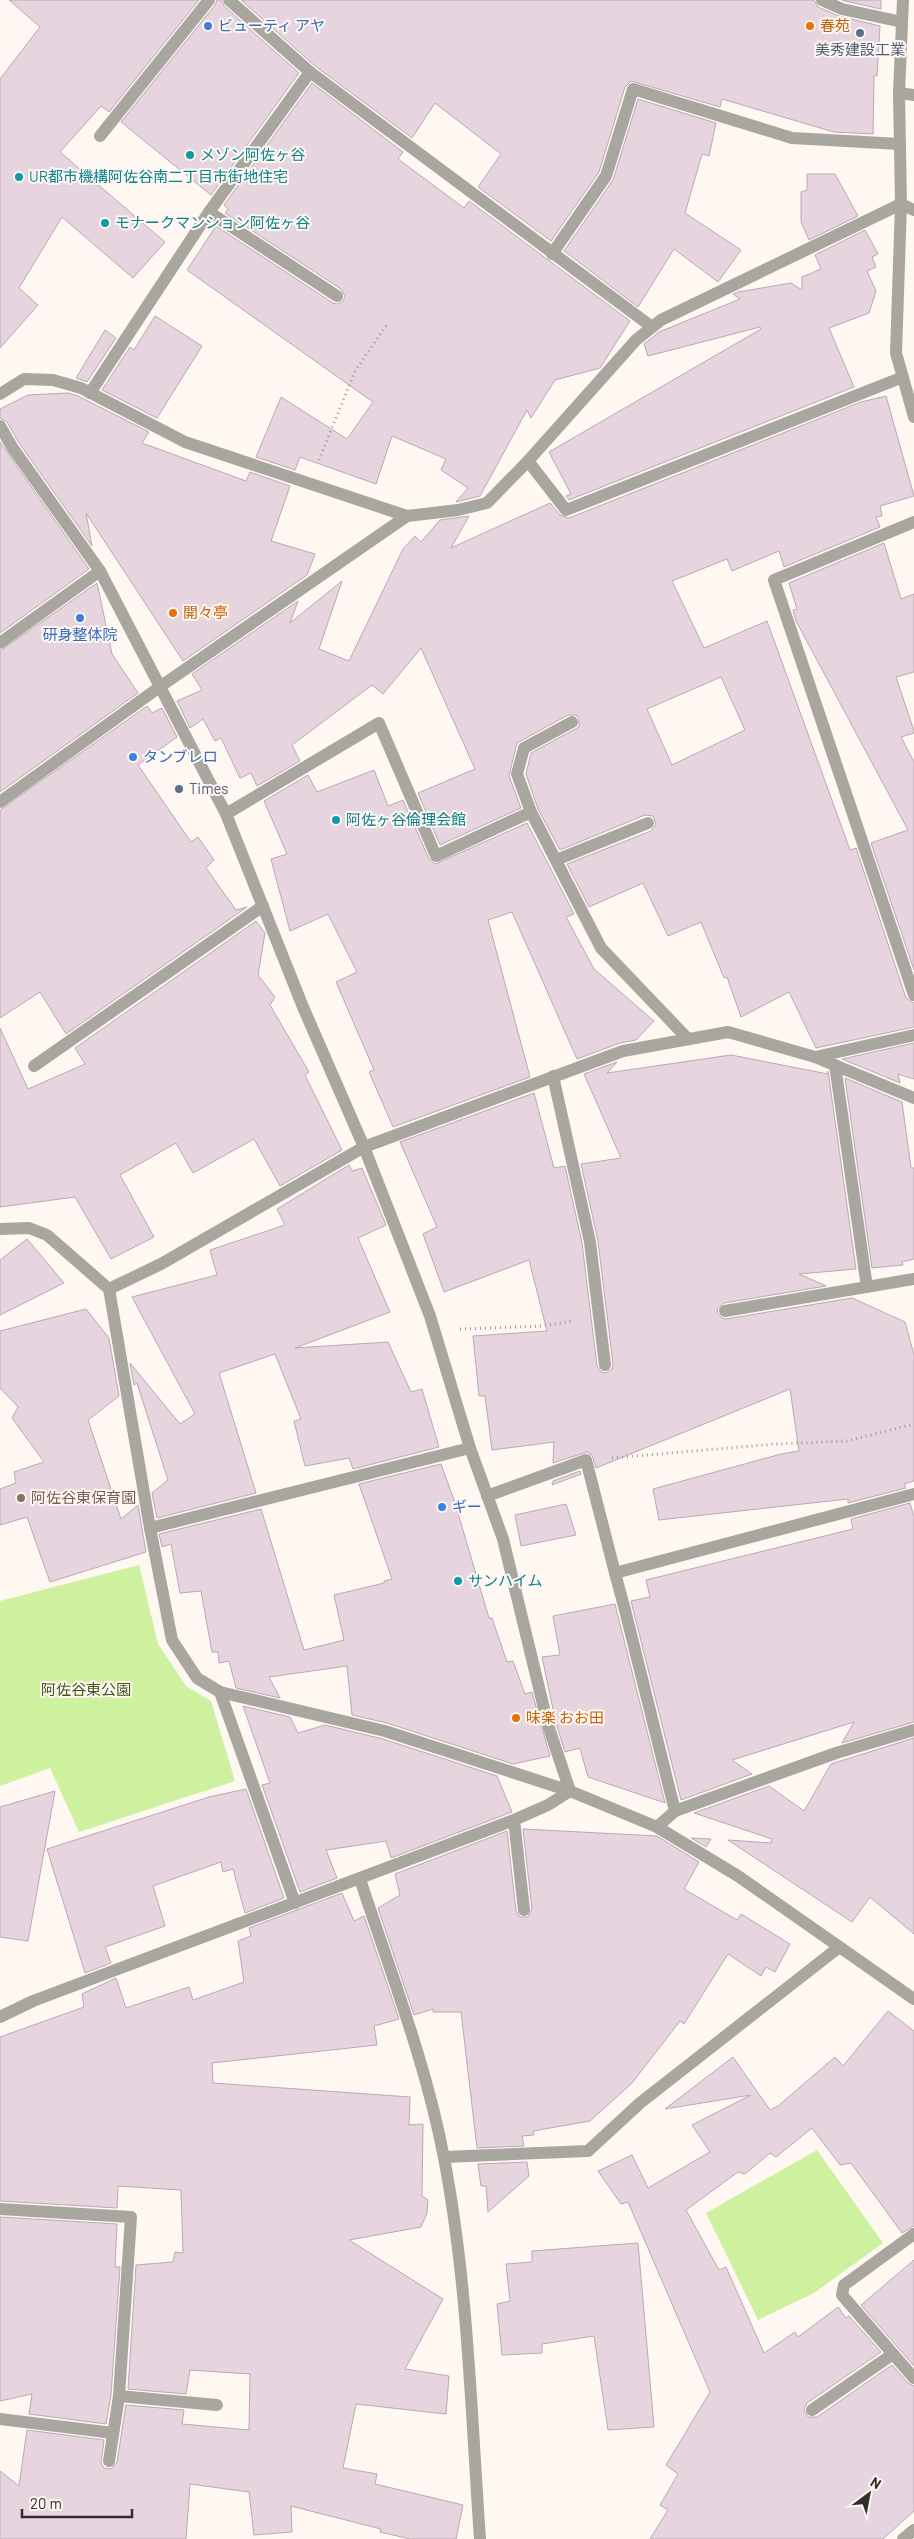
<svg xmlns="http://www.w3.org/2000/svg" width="914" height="2539" viewBox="0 0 914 2539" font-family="Barlow,'Noto Sans JP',sans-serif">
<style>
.green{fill:#cef19f}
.building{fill:#e6d4de;stroke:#baa9b2;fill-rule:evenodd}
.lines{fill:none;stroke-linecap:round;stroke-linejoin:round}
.path{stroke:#a09a95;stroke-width:3;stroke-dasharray:1 4;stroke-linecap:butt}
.lane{stroke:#a9a69f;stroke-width:12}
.street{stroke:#a9a69f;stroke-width:12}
.shop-dot{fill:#3f7fe0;stroke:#fef7f2;stroke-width:2}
.food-dot{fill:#e8710a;stroke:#fef7f2;stroke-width:2}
.service-dot{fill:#5c6f8a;stroke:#fef7f2;stroke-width:2}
.culture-dot{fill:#0f9aa8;stroke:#fef7f2;stroke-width:2}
.education-dot{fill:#8d6e63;stroke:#fef7f2;stroke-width:2}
.labels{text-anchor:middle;stroke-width:4;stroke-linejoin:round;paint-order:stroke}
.shop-label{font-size:15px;fill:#366cbe;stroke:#fef7f2;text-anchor:start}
.food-label{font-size:15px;fill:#c56008;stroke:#fef7f2;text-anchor:start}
.service-label{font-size:15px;fill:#4e5e75;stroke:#fef7f2}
.culture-label{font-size:15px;fill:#0d838f;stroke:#fef7f2;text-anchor:start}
.education-label{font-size:15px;fill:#785e54;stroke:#fef7f2;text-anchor:start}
.park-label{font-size:15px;fill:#41581b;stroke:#fef7f2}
</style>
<rect width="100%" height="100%" fill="#fef7f2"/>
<g class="green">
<path d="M 139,1565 L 158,1644 L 186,1686 L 211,1701 L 235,1781 L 79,1832 L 50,1768 L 0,1786 L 0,1601 Z"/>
<path d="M 817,2150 L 883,2243 L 814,2293 L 758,2320 L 706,2213 Z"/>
</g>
<g class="building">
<path d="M 9,0 L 199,0 L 109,112 L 101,106 L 60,152 L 165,242 L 133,278 L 62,217 L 19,288 L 38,305 L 0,348 L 0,79 L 40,27 Z"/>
<path d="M 217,0 L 221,0 L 224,6 L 299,73 L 211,195 L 121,122 L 215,5 Z"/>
<path d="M 241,0 L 814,0 L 818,7 L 839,16 L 880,26 L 877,76 L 874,76 L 873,134 L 834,132 L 722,99 L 720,107 L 631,81 L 625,87 L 599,172 L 551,241 L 478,187 L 501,154 L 435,103 L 412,138 L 315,66 Z"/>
<path d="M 842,0 L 881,0 L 881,9 L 845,1 Z"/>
<path d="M 312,83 L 403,152 L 398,159 L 464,208 L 469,201 L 630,321 L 600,368 L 555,380 L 531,418 L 527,410 L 480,496 L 456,502 L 468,488 L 441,470 L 446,459 L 392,436 L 376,484 L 300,457 L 295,470 L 256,457 L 281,397 L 347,439 L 373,402 L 187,270 L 216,226 L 333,303 L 337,304 L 343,301 L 345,296 L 341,289 L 225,213 L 228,209 L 224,205 Z"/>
<path d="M 638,99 L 716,123 L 709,156 L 702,154 L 685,213 L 741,250 L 718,282 L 674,249 L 638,307 L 564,251 L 613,180 Z"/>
<path d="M 807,174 L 835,174 L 858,216 L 809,240 L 801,222 L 801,192 L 807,190 Z"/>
<path d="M 865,230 L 878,254 L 872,257 L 876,267 L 867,271 L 876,291 L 869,313 L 829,328 L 854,387 L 569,500 L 566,496 L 571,494 L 549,452 L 761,329 L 760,327 L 648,356 L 644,344 L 659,332 L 740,299 L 733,294 L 738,292 L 791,283 L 802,290 L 802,277 L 821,269 L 815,255 Z"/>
<path d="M 155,316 L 202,346 L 157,418 L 102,390 L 130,347 L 134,350 Z"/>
<path d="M 105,330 L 116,338 L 87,382 L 76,378 Z"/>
<path d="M 68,393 L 78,396 L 149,432 L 142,443 L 246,481 L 250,472 L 290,486 L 271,541 L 315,554 L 307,575 L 183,661 L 86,513 L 92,546 L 19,443 L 7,422 L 0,418 L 0,409 L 28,395 Z"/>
<path d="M 886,396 L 914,496 L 880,506 L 882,516 L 876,517 L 880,527 L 784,567 L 779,551 L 732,571 L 727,559 L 672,581 L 704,648 L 767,621 L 850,850 L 856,848 L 906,998 L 914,1003 L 914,1027 L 816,1048 L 789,992 L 741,1017 L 727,977 L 724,978 L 701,922 L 668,936 L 643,883 L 589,907 L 567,864 L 651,831 L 656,824 L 653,816 L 645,815 L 560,850 L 538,809 L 526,774 L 531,753 L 579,727 L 579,719 L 576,715 L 568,715 L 517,743 L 509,776 L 521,808 L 440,845 L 418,793 L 475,769 L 421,648 L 383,694 L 372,685 L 292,745 L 300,761 L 257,786 L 251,773 L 240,778 L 221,738 L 215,741 L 203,719 L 190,728 L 177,701 L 202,690 L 192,674 L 298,601 L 290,623 L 342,581 L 319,649 L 349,661 L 403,549 L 415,536 L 421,542 L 440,520 L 469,516 L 451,548 L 550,503 L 560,515 L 569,518 L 861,402 ZM 721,677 L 745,730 L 672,765 L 647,709 Z"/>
<path d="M 0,442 L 89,569 L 0,633 Z"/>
<path d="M 884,543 L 901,599 L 914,594 L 914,672 L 896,677 L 914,731 L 914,733 L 901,737 L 914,762 L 914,970 L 871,843 L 908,830 L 796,621 L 793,610 L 797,609 L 789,583 Z"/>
<path d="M 97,583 L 112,654 L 138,693 L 0,792 L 0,651 Z"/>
<path d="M 147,706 L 152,713 L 162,708 L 177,737 L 138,765 L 191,842 L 198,837 L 214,860 L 206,868 L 236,910 L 247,907 L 66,1034 L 40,992 L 0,1018 L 0,810 Z"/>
<path d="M 374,770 L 388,806 L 403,800 L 429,859 L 435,864 L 527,823 L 574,914 L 566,917 L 594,969 L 654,1021 L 636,1040 L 620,1043 L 577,1059 L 512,912 L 488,920 L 530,1077 L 393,1127 L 369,1072 L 374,1070 L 336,982 L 357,972 L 328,914 L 290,931 L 271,859 L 287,854 L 264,801 L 308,775 L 317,792 Z"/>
<path d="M 256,921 L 265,933 L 258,975 L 275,997 L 270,1005 L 309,1072 L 305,1075 L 342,1150 L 280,1186 L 254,1139 L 193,1173 L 176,1143 L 120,1175 L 154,1237 L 111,1259 L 75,1197 L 0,1207 L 0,1028 L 28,1089 L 85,1064 L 75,1048 Z"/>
<path d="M 914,1043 L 914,1079 L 898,1074 L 900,1083 L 842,1059 Z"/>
<path d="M 731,1055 L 828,1074 L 828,1071 L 856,1269 L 799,1274 L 826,1286 L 724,1303 L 718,1308 L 717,1313 L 722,1318 L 726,1319 L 852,1298 L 905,1322 L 914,1355 L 914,1481 L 904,1484 L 906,1488 L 848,1503 L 848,1499 L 659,1520 L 653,1489 L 781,1454 L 799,1451 L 790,1389 L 596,1468 L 592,1455 L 587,1452 L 553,1463 L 554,1442 L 492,1450 L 485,1396 L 479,1396 L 473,1336 L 547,1331 L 529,1260 L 444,1292 L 423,1234 L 437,1227 L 400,1142 L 534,1093 L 554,1168 L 565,1166 L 582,1243 L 597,1366 L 601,1372 L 606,1373 L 612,1369 L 613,1364 L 598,1241 L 581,1164 L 621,1158 L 584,1074 L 617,1062 L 607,1073 Z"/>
<path d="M 845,1078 L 902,1102 L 911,1168 L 914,1168 L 914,1259 L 902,1262 L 903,1265 L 872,1268 Z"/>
<path d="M 349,1165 L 352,1171 L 362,1168 L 386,1225 L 358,1238 L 390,1312 L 295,1348 L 388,1342 L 411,1392 L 422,1389 L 439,1447 L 353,1469 L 349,1458 L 305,1466 L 294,1421 L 301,1419 L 275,1354 L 219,1373 L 256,1493 L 157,1518 L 152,1493 L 168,1480 L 137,1383 L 134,1385 L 130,1363 L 180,1424 L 195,1414 L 132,1297 L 217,1275 L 210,1250 L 285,1225 L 277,1209 Z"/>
<path d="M 27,1239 L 64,1283 L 0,1315 L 0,1260 Z"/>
<path d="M 86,1309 L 109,1338 L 119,1396 L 88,1420 L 121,1519 L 138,1505 L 146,1552 L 50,1582 L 27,1517 L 0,1525 L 0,1489 L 16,1483 L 14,1472 L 44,1462 L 12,1418 L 18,1407 L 0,1388 L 0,1331 Z"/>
<path d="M 441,1464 L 455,1503 L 489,1618 L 492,1618 L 507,1662 L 513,1661 L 525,1694 L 532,1692 L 550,1756 L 513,1764 L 387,1723 L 352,1715 L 347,1666 L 269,1677 L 280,1698 L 236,1688 L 229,1661 L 219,1663 L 218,1652 L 212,1652 L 201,1591 L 180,1593 L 171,1544 L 162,1547 L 159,1534 L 261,1509 L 304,1650 L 344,1640 L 334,1595 L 384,1583 L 384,1581 L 392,1579 L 359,1484 Z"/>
<path d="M 580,1471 L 581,1474 L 552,1485 L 553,1481 Z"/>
<path d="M 910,1503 L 914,1517 L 914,1722 L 842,1743 L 854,1722 L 732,1760 L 752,1774 L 681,1800 L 631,1601 L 650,1597 L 646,1580 L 853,1529 L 851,1519 Z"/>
<path d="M 566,1504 L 576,1535 L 521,1546 L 515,1515 Z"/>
<path d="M 615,1604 L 617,1612 L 665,1803 L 588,1777 L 580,1748 L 565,1752 L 556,1723 L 542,1657 L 560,1655 L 553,1616 Z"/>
<path d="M 243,1706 L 290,1717 L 298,1733 L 325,1725 L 383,1739 L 497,1776 L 512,1812 L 391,1858 L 386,1841 L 326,1850 L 337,1878 L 300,1892 L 262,1785 L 270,1783 Z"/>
<path d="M 914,1738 L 914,1934 L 870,1897 L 852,1922 L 728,1840 L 771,1843 L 772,1839 L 694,1813 L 769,1786 L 804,1811 L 831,1764 Z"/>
<path d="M 246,1789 L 284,1898 L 245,1913 L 233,1869 L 223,1872 L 221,1862 L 153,1886 L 165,1926 L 105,1947 L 111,1963 L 85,1973 L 47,1849 L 209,1797 Z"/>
<path d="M 55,1791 L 28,1941 L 0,1937 L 0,1807 Z"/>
<path d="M 523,1829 L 657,1836 L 699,1862 L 684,1889 L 737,1920 L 741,1914 L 790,1944 L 775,1972 L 766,1967 L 761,1976 L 728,1954 L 684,2024 L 680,2021 L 632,2083 L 590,2121 L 533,2131 L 534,2135 L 522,2136 L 524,2146 L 477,2148 L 461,2012 L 433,2012 L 433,2009 L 414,2015 L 378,1908 L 400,1895 L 395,1874 L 507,1831 L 516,1911 L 520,1917 L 528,1917 L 532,1909 Z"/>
<path d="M 691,1838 L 711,1839 L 706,1847 Z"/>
<path d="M 342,1893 L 354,1921 L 364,1916 L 399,2019 L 374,2026 L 377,2045 L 212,2063 L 213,2083 L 410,2097 L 409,2125 L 423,2124 L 422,2196 L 428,2200 L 427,2213 L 421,2227 L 349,2240 L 443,2299 L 405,2369 L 449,2376 L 446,2414 L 356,2404 L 343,2468 L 377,2474 L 375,2484 L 463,2505 L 456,2539 L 410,2539 L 380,2532 L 381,2529 L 291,2506 L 292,2532 L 254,2535 L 249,2492 L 190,2484 L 186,2539 L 0,2539 L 0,2471 L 19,2486 L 27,2430 L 104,2440 L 101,2463 L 104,2468 L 111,2469 L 117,2462 L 126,2405 L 184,2410 L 182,2424 L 249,2430 L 250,2374 L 190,2370 L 186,2394 L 128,2389 L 136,2265 L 173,2262 L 175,2252 L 183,2253 L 181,2190 L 118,2186 L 117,2208 L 0,2201 L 0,2037 L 84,2007 L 82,1994 L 116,1978 L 126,2008 L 189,1987 L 193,2000 L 244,1982 L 238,1941 L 251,1936 L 249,1928 Z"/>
<path d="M 888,2011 L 914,2031 L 914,2226 L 902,2233 L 851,2163 L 840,2165 L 812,2128 L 776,2157 L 770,2153 L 745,2174 L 738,2172 L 686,2210 L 719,2270 L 726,2267 L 764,2353 L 795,2332 L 798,2337 L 838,2307 L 846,2318 L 849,2316 L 881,2352 L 807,2403 L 804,2410 L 808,2417 L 817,2417 L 892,2365 L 908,2383 L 914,2386 L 914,2511 L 883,2539 L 650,2539 L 668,2510 L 660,2505 L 678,2474 L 666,2465 L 710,2392 L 628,2202 L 621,2204 L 598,2171 L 632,2155 L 648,2188 L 710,2152 L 692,2125 L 751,2095 L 665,2109 L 733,2057 L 770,2110 L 778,2106 L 835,2057 L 843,2066 Z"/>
<path d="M 527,2162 L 529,2176 L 488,2212 L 486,2186 L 481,2186 L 478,2164 Z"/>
<path d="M 0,2217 L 117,2224 L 115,2267 L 120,2267 L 111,2395 L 106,2424 L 29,2414 L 32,2394 L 0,2401 Z"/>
<path d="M 638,2243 L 654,2427 L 608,2430 L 594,2336 L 542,2344 L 542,2353 L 502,2355 L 497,2304 L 510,2301 L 506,2264 L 532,2262 L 532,2251 Z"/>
<path d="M 914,2260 L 914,2366 L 861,2305 Z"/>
</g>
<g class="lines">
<g class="path">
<path d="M 319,460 L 355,371 L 388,323"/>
<path d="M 460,1329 L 543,1326 L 573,1321"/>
<path d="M 612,1458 L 775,1444 L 847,1441 L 914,1424"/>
</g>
<g class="lane">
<path d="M 899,93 L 914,95"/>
<path d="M 901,204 L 914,210"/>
<path d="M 209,212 L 337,296"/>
<path d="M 552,254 L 606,176 L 633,89 L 792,138 L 900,144"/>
<path d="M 528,461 L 566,510 L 903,377"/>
<path d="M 914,522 L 774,580 L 914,995"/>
<path d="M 0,643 L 100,571"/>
<path d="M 531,812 L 517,774 L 524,748 L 572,722"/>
<path d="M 226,814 L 379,723 L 436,856 L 531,812 L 601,948 L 688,1039"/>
<path d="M 556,860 L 648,823"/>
<path d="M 815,1057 L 914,1035"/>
<path d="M 835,1065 L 867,1287"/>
<path d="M 34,1066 L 263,906"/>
<path d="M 553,1076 L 590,1242 L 605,1365"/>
<path d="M 725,1311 L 914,1279"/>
<path d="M 487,1496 L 586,1460 L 615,1573 L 914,1494"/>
<path d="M 625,1610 L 675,1811"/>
<path d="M 514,1820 L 524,1910"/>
<path d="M 444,2157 L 588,2151 L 640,2103 L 838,1948"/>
<path d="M 0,2209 L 131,2217 L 119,2396 L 109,2461"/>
<path d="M 893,2354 L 842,2295 L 844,2285 L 914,2234"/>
<path d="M 119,2396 L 217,2405"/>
<path d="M 812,2410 L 893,2354 L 914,2378"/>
<path d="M 903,2539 L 914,2530"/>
</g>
<g class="street">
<path d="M 229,0 L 310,72 L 652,327"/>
<path d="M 822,0 L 842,9 L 902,22"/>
<path d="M 903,0 L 899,93 L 901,204 L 896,353 L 914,417"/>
<path d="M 100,136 L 209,0"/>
<path d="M 90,393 L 209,212 L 310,72"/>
<path d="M 0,394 L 24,379 L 53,380 L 81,388 L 185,442 L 407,516 L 458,510 L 487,503 L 528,461 L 636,340 L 661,320 L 901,204"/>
<path d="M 0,426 L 12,447 L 100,571 L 226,814 L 303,1007 L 364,1147 L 430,1316 L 470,1448 L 503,1539 L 548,1725 L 570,1791"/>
<path d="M 0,802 L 161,686 L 407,516"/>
<path d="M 0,1229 L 29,1228 L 47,1235 L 109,1289 L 150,1528 L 172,1640 L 197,1678 L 220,1692 L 385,1731 L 570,1791 L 657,1827 L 738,1876 L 914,1999"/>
<path d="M 109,1289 L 161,1264 L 364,1147 L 623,1051 L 728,1032 L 815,1057 L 914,1098"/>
<path d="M 150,1528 L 470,1448"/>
<path d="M 615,1573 L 625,1610"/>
<path d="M 220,1692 L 295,1903"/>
<path d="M 657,1827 L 675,1811 L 836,1753 L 914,1730"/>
<path d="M 360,1879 C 390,1971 426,2063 444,2158 C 468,2283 471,2412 480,2539"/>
<path d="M 0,2017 L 33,2001 L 514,1820 L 548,1805 L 570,1791"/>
<path d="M 0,2419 L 113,2433"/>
</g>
</g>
<g class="shop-dot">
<circle cx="208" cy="26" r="5"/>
<circle cx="80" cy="618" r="5"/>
<circle cx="133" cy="757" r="5"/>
<circle cx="442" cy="1507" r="5"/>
</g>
<g class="food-dot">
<circle cx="810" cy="26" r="5"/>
<circle cx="173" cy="613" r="5"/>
<circle cx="516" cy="1718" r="5"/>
</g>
<g class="service-dot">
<circle cx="860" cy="33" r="5"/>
<circle cx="179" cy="789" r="5"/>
</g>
<g class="culture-dot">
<circle cx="190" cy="155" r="5"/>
<circle cx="19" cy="177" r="5"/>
<circle cx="105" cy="223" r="5"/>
<circle cx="336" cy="820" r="5"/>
<circle cx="458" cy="1581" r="5"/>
</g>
<circle class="education-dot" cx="21" cy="1498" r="5"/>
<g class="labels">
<g class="shop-label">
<text x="218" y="31">ビューティ アヤ</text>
<text x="80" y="640" text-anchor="middle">研身整体院</text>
<text x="143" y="762">タンブレロ</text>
<text x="452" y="1512">ギー</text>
</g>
<g class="food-label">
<text x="820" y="31">春苑</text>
<text x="183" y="618">開々亭</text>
<text x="526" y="1723">味楽 おお田</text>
</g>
<g class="service-label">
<text x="860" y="55">美秀建設工業</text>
<text x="189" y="794" text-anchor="start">Times</text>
</g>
<g class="culture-label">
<text x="200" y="160">メゾン阿佐ヶ谷</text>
<text x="29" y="182">UR都市機構阿佐谷南二丁目市街地住宅</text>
<text x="115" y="228">モナークマンション阿佐ヶ谷</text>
<text x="346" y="825">阿佐ヶ谷倫理会館</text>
<text x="468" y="1586">サンハイム</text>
</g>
<g class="education-label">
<text x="31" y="1503">阿佐谷東保育園</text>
</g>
<g class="park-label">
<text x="86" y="1695">阿佐谷東公園</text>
</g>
</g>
<g transform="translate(869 2494) rotate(32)" stroke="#fef7f2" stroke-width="4" paint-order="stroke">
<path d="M0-4L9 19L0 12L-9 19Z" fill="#332e29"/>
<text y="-8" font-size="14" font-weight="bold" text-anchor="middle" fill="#332e29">N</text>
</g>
<path d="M22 2509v8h110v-8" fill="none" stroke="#332e29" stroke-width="2.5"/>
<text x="30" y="2509" font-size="15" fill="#332e29" stroke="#fef7f2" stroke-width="4" paint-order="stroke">20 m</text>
</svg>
